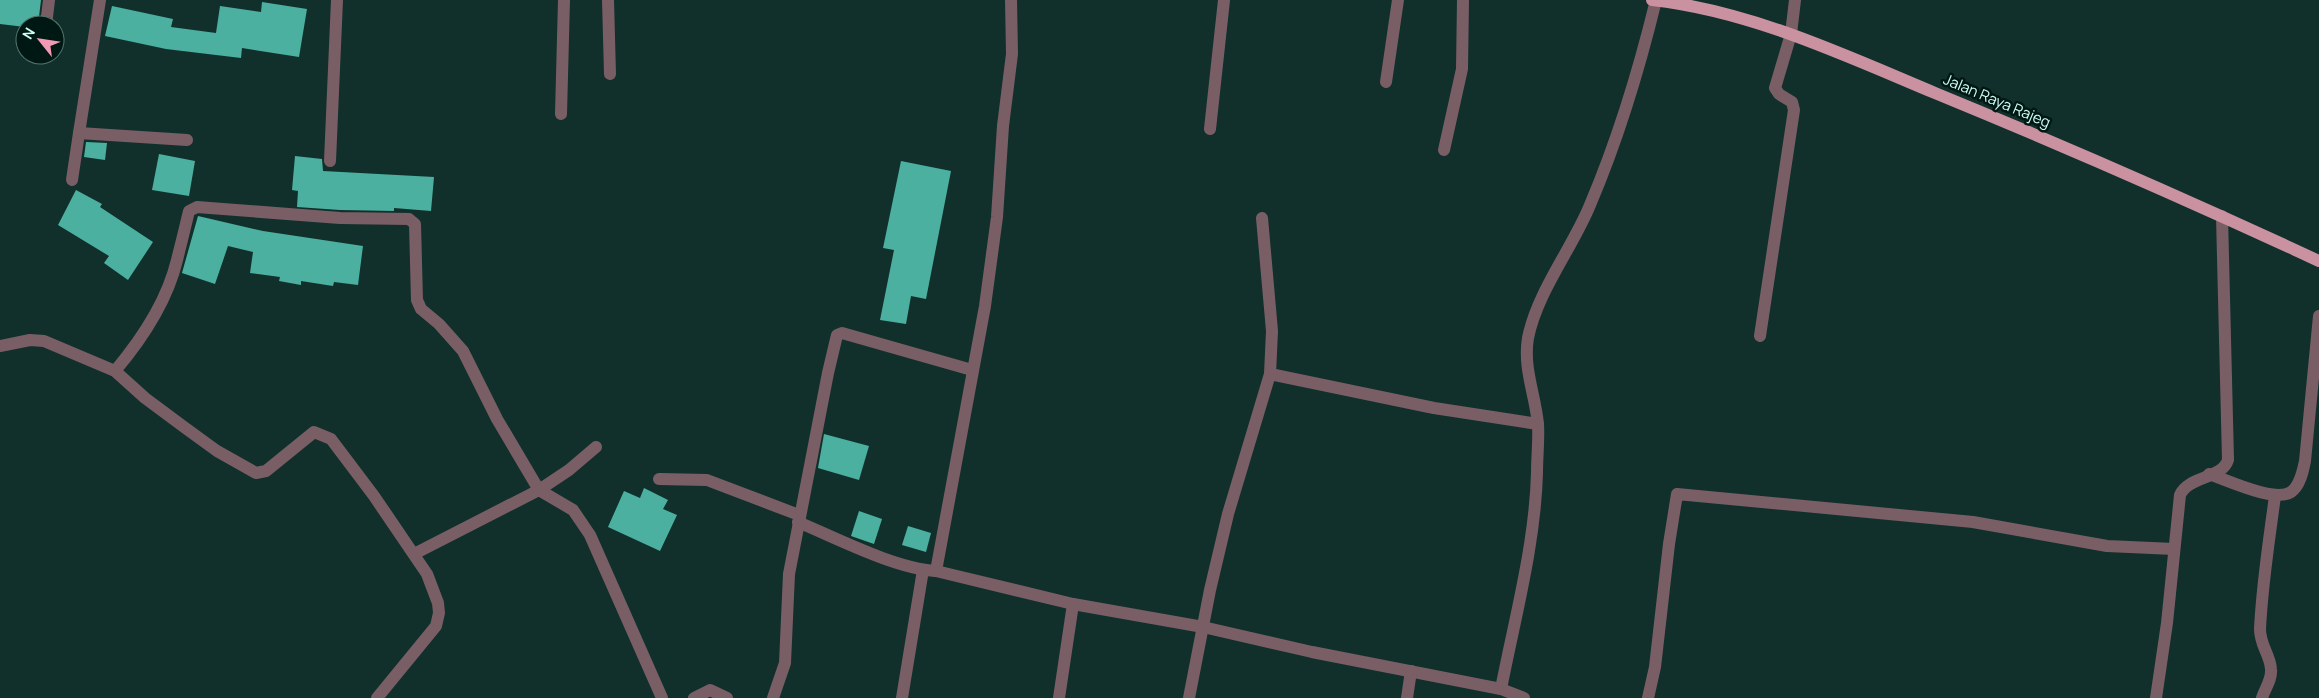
<svg xmlns="http://www.w3.org/2000/svg" width="2319" height="698" viewBox="0 0 2319 698" font-family="Manrope,sans-serif">
<style>
.building{fill:#4bb0a0}
.lines{fill:none;stroke-linecap:round;stroke-linejoin:round}
.minor{stroke:#7a5e65;stroke-width:12}
.major{stroke:#ca91a0;stroke-width:12}
.labels{text-anchor:middle;stroke-width:5;stroke-linejoin:round;paint-order:stroke}
.street-label{font-size:15px;fill:#cffdf3;stroke:#001814}
</style>
<rect width="100%" height="100%" fill="#11302b"/>
<g class="building">
<path d="M 0,0 L 41,0 L 38,25 L 25,25 L 25,27 L 0,24 Z"/>
<path d="M 262,2 L 307,9 L 299,57 L 242,48 L 241,58 L 166,49 L 105,36 L 112,6 L 173,19 L 171,27 L 216,33 L 220,6 L 261,12 Z"/>
<path d="M 86,142 L 107,143 L 105,160 L 84,157 Z"/>
<path d="M 159,154 L 195,161 L 189,196 L 152,190 Z"/>
<path d="M 295,156 L 322,159 L 323,171 L 434,177 L 431,211 L 394,208 L 394,211 L 340,210 L 297,207 L 298,191 L 292,190 Z"/>
<path d="M 901,161 L 951,171 L 926,299 L 911,296 L 906,324 L 880,320 L 894,250 L 883,248 Z"/>
<path d="M 76,190 L 102,204 L 100,207 L 153,242 L 128,280 L 104,263 L 109,256 L 58,225 Z"/>
<path d="M 198,216 L 263,231 L 363,246 L 358,285 L 334,282 L 333,286 L 301,281 L 301,285 L 279,281 L 280,277 L 250,273 L 253,252 L 228,246 L 215,284 L 182,273 Z"/>
<path d="M 824,434 L 869,446 L 859,480 L 818,468 Z"/>
<path d="M 644,488 L 668,500 L 663,509 L 677,515 L 660,551 L 608,527 L 624,491 L 640,498 Z"/>
<path d="M 859,511 L 882,519 L 874,544 L 851,536 Z"/>
<path d="M 908,526 L 931,533 L 926,552 L 902,545 Z"/>
</g>
<g class="lines">
<g class="minor">
<path d="M 100,0 L 79,133 L 187,140"/>
<path d="M 608,0 L 610,74"/>
<path d="M 46,25 L 49,0"/>
<path d="M 42,58 L 42,55"/>
<path d="M 1386,82 L 1398,0"/>
<path d="M 561,114 L 564,0"/>
<path d="M 1210,129 L 1224,0"/>
<path d="M 1444,150 L 1462,69 L 1463,0"/>
<path d="M 330,161 L 337,0"/>
<path d="M 72,180 L 79,133"/>
<path d="M 1760,336 L 1794,110 L 1792,102 L 1779,94 L 1775,88 L 1791,34 L 1795,0"/>
<path d="M 0,346 L 30,340 L 44,341 L 115,371 L 145,398 L 184,427 L 217,451 L 256,473 L 266,471 L 314,432 L 331,439 L 374,496 L 427,574 L 438,603 L 439,613 L 436,626 L 377,698"/>
<path d="M 115,371 C 142,339 167,302 177,260 C 181,244 185,228 189,211 L 197,207 L 340,218 L 409,219 L 415,224 L 417,300 L 421,309 L 439,324 L 463,351 L 497,419 L 539,490 L 569,470 L 596,447"/>
<path d="M 1270,374 L 1434,408 L 1538,424"/>
<path d="M 2209,474 C 2227,480 2275,503 2291,492 C 2300,486 2303,471 2305,461 L 2319,316"/>
<path d="M 659,479 L 707,480 L 799,515"/>
<path d="M 798,522 C 836,538 896,569 936,571 L 1073,604 L 1203,627 L 1312,652 L 1501,689 L 1524,698"/>
<path d="M 414,554 L 539,490 L 573,510 L 590,535 L 662,698"/>
<path d="M 936,571 L 985,306 L 997,217 L 1003,126 L 1012,54 L 1011,0"/>
<path d="M 1501,689 C 1515,617 1535,545 1537,473 C 1537,457 1539,439 1538,424 C 1535,394 1523,368 1528,338 C 1537,292 1573,247 1590,205 C 1618,139 1639,70 1656,0"/>
<path d="M 694,698 L 710,690 L 727,698"/>
<path d="M 773,698 L 785,663 L 789,574 L 828,373 L 837,335 L 842,333 L 972,370"/>
<path d="M 902,698 L 923,570"/>
<path d="M 1059,698 L 1073,604"/>
<path d="M 1189,698 L 1210,590 L 1228,514 L 1270,374 L 1272,331 L 1262,218"/>
<path d="M 1407,698 L 1411,671"/>
<path d="M 1648,698 L 1655,667 L 1669,544 L 1677,494 L 1973,522 L 2107,546 L 2174,549"/>
<path d="M 2156,698 L 2167,623 L 2180,495 C 2188,476 2222,479 2228,460 L 2222,216"/>
<path d="M 2262,698 C 2265,688 2272,680 2271,669 C 2270,654 2260,646 2260,629 C 2262,585 2269,541 2275,496"/>
</g>
<path class="major" d="M 1652,0 C 1751,11 1844,55 1935,93 C 2064,146 2192,202 2319,261"/>
</g>
<g class="labels">
<g class="street-label">
<text transform="translate(1997 101) rotate(23)" y="5">Jalan Raya Rajeg</text>
</g>
</g>
<g transform="translate(40 40) rotate(300)"><circle r="24" fill="#001814" stroke="#53746d"/>
<path d="M0-4L9 19L0 12L-9 19Z" fill="#f19ab3"/>
<text y="-8" font-size="14" font-weight="bold" text-anchor="middle" fill="#cffdf3">N</text>
</g>
</svg>
